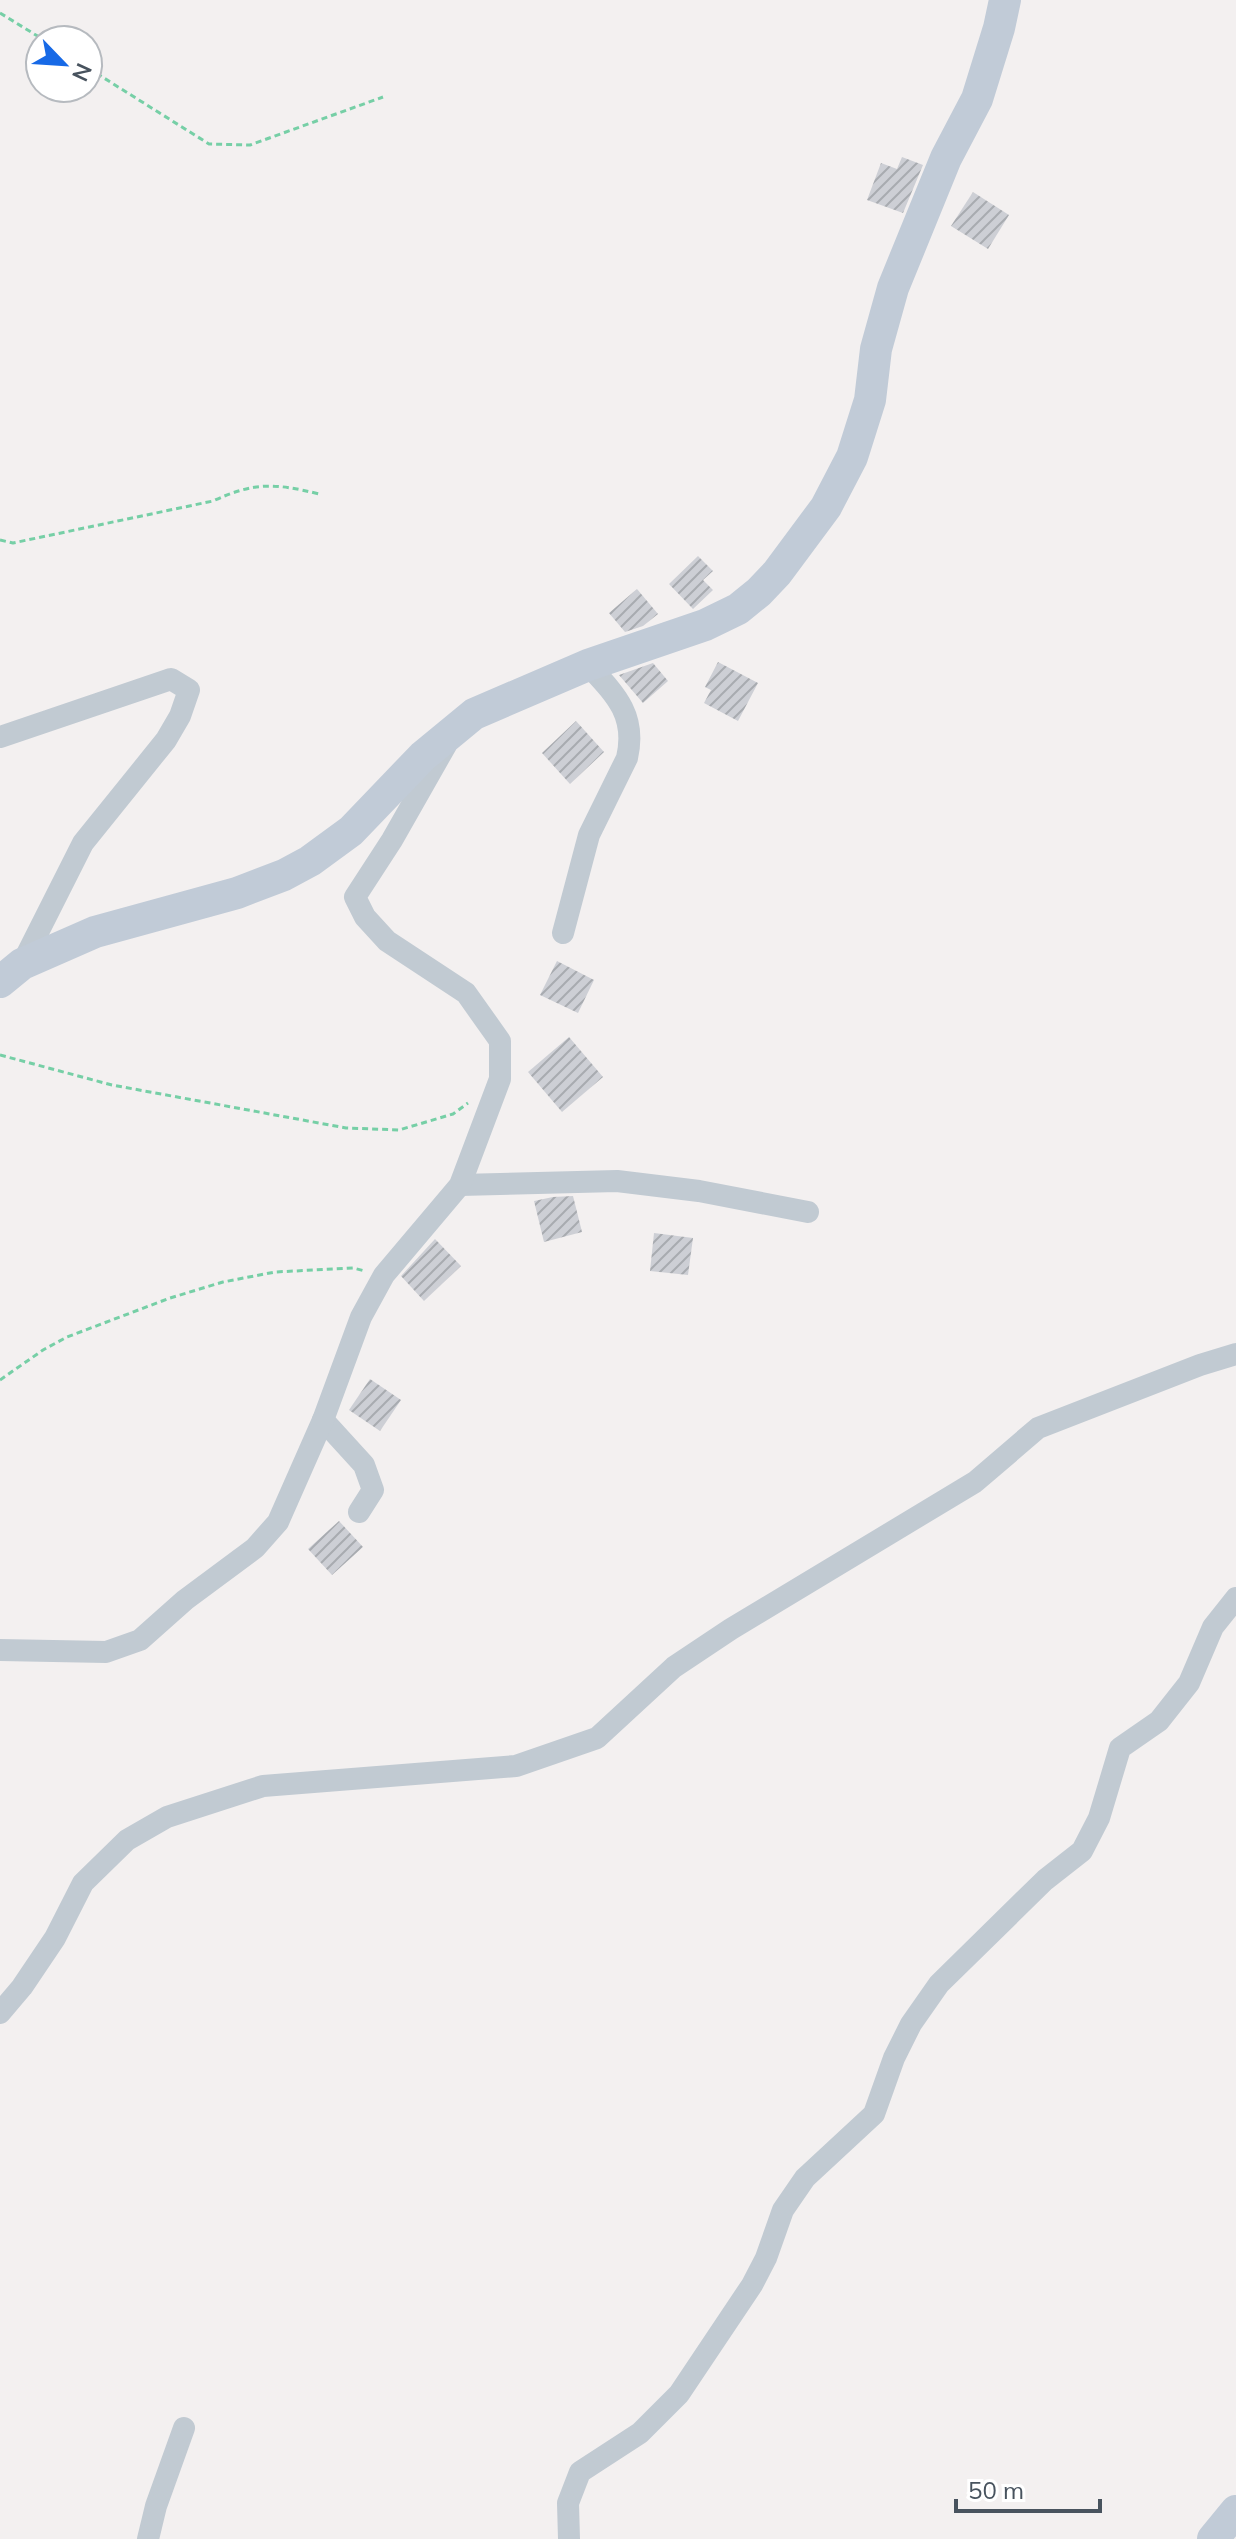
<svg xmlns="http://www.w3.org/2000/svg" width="1236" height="2539" viewBox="0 0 1236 2539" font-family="Mulish,sans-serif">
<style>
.building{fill:url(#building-hatch)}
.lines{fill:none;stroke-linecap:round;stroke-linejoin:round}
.path{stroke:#76cfa6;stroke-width:3;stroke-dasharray:6 4;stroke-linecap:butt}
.street{stroke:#c1cad2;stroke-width:22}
.secondary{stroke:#c1cbd7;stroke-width:32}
</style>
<defs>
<pattern id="building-hatch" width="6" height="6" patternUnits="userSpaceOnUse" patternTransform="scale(2)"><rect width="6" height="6" fill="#cdcfd5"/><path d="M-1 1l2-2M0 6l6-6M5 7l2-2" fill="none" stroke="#a8abb0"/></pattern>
</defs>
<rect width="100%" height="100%" fill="#f3f0f0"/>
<g class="building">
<path d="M 902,157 L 923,165 L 903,213 L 867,200 L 881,163 L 897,169 Z"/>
<path d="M 973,192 L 1009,215 L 988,249 L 951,226 Z"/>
<path d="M 698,556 L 713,571 L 703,580 L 713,590 L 693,609 L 669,584 Z"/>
<path d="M 637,589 L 658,614 L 643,626 L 625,632 L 609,613 Z"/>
<path d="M 718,662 L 758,683 L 738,721 L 704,703 L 711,690 L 705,687 Z"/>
<path d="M 653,663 L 668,681 L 643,703 L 619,675 Z"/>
<path d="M 576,721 L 604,752 L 570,784 L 542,753 Z"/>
<path d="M 557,961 L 594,980 L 578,1013 L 540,995 Z"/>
<path d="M 569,1037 L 603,1077 L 562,1112 L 528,1072 Z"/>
<path d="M 573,1196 L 582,1232 L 544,1242 L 534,1201 L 553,1197 Z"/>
<path d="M 654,1233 L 693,1238 L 688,1275 L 650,1271 Z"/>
<path d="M 435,1239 L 461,1266 L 424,1301 L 401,1276 Z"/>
<path d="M 370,1379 L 401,1400 L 380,1431 L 349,1410 Z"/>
<path d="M 339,1521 L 363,1547 L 332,1575 L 308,1549 Z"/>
</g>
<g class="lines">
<g class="path">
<path d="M 0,13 L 44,40"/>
<path d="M 88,68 L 209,144 L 250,145 L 383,97"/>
<path d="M 0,540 L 13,543 L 213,501 C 254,482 275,483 319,494"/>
<path d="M 0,1055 L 112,1085 L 346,1128 L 399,1130 L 453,1114 L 468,1103"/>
<path d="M 0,1380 L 43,1350 L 67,1337 L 170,1298 L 223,1282 L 275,1272 L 353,1268 L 365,1271"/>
</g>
<g class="street">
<path d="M 0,737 L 171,679 L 189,690 L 180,716 L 166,740 L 83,843 L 22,964"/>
<path d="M 563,933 L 589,835 L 627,758 C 637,715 615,694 588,665"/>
<path d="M 460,1185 L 617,1181 L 699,1191 L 808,1212"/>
<path d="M 323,1420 L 364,1465 L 373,1490 L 359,1512"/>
<path d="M 0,1650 L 106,1652 L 140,1640 L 185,1600 L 255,1548 L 278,1522 L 323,1420 L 361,1317 L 384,1275 L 460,1185 L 500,1079 L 500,1041 L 466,993 L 387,941 L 365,917 L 355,897 L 392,840 L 446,745"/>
<path d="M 0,2013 L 22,1987 L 55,1938 L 83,1883 L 127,1840 L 167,1817 L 263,1786 L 516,1766 L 597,1738 L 674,1667 L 731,1629 L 975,1482 L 1038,1428 L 1200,1365 L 1236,1354"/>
<path d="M 148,2539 L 156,2506 L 184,2428"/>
<path d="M 569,2539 L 568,2503 L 580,2472 L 640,2433 L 679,2394 L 752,2285 L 766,2258 L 783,2210 L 805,2178 L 874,2114 L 894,2058 L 911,2024 L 939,1984 L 1045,1880 L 1082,1851 L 1099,1818 L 1120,1748 L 1159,1721 L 1189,1683 L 1213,1627 L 1236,1598"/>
</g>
<g class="secondary">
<path d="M 0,982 L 22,964 L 95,932 L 237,893 L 284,875 L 310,861 L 351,831 L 423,756 L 474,714 L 588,665 L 705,625 L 738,609 L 759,592 L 777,573 L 826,507 L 852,457 L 870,400 L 876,349 L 893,288 L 946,158 L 977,99 L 999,28 L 1005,0"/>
<path d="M 1213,2539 L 1236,2511"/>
</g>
</g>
<g transform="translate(64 64) rotate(115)"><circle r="38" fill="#ffffff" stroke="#b6babf" stroke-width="2"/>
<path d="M0-6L14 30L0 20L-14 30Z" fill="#1769e6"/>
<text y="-12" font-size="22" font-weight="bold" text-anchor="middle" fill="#48535e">N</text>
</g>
<path d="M956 2499v12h144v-12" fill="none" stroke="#48535e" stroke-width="4"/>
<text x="968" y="2499" font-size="24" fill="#48535e" stroke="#ffffff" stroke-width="6" paint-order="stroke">50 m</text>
</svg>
